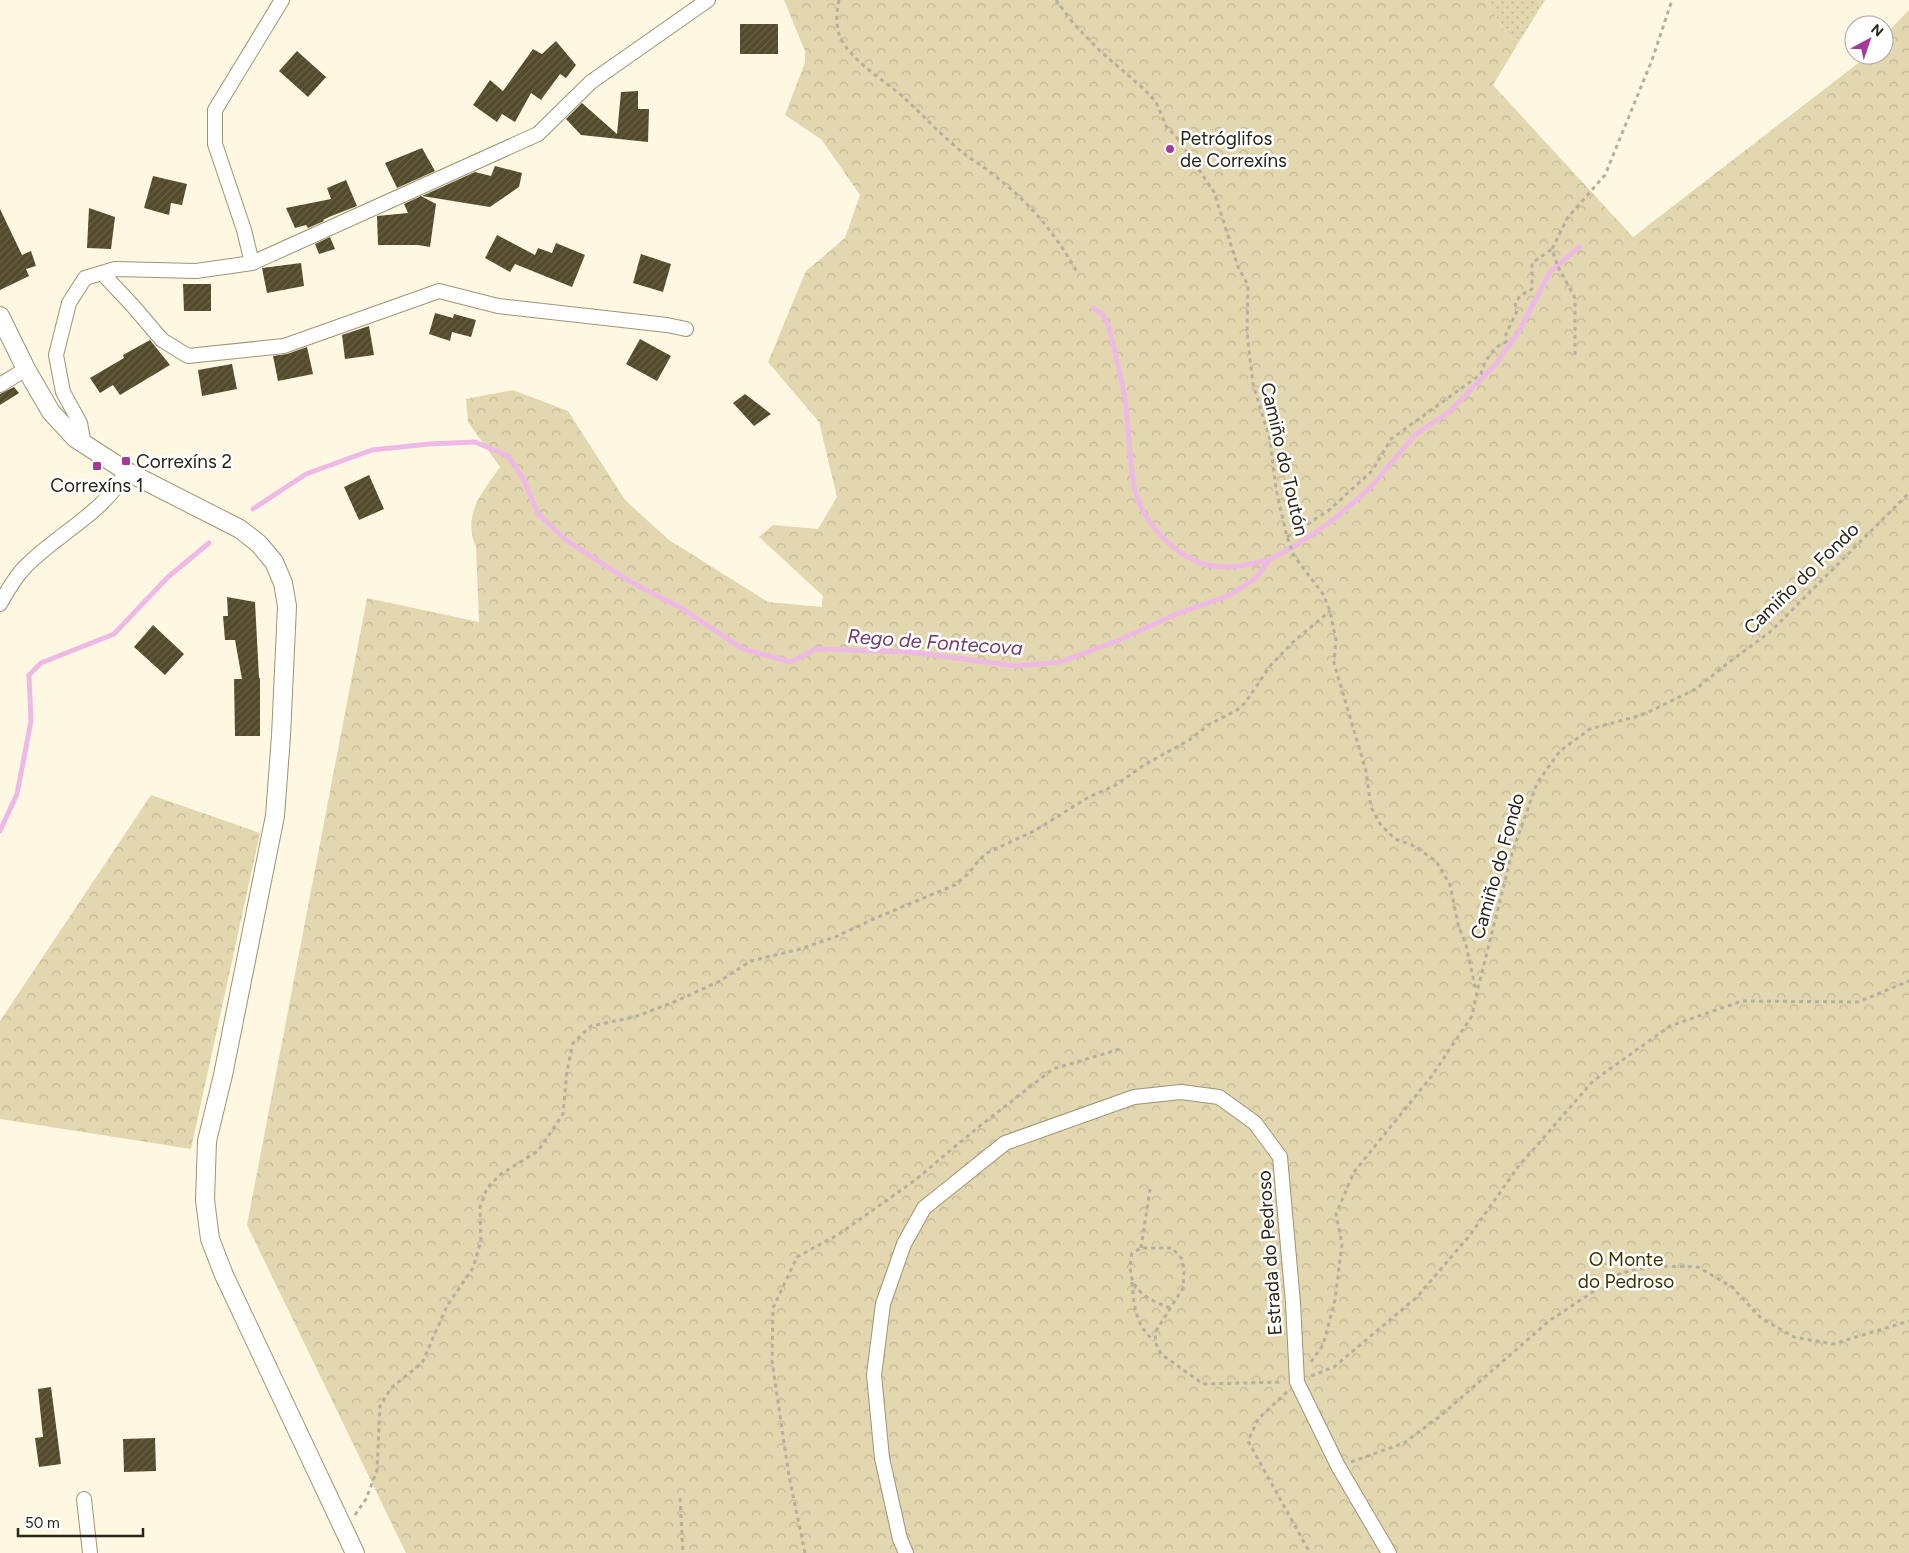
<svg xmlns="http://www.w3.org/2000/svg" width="1909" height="1553" viewBox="0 0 1909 1553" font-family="Figtree,sans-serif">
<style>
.grass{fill:url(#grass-dots)}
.forest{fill:url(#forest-crowns)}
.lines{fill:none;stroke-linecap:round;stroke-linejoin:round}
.stream{stroke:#eebae5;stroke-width:5}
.building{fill:url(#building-hatch)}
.minor-casing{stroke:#9e9474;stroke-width:16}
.tertiary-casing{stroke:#9e9474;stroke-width:20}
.path{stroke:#b5af9d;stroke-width:3;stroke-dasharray:4 4;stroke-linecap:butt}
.minor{stroke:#fff;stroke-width:14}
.tertiary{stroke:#fff;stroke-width:18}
.poi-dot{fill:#a63a99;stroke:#fff;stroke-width:2}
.labels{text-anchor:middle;stroke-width:5;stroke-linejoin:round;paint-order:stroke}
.poi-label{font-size:19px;fill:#282417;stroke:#fff;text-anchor:start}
.street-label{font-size:19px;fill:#282417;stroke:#fff}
.park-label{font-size:19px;fill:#403300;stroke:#fff}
.water-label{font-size:20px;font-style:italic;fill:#75386c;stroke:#fff}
</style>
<defs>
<pattern id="grass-dots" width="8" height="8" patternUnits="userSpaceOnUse" patternTransform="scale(1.25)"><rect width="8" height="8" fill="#e3d7af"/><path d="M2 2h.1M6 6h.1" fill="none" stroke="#c3b896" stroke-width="1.8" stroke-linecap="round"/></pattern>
<pattern id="forest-crowns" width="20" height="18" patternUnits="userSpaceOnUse" patternTransform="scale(1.25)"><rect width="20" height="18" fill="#e3d7af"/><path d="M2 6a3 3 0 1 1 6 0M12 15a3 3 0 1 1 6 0" fill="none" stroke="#c3b896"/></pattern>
<pattern id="building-hatch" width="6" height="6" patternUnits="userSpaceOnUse" patternTransform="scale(1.25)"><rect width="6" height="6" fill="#534a2c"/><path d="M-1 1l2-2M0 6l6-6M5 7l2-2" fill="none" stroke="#686148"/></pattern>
</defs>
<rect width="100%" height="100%" fill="#fef8e3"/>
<path class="grass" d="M 1486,0 L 1545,0 L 1519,42 L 1507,36 Z"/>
<g class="forest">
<path d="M 784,0 L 1486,0 L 1507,36 L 1519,42 L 1493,85 L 1633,237 L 1857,64 L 1865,55 L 1884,55 L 1884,36 L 1909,10 L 1909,1553 L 406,1553 L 247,1225 L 367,598 L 479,622 L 476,547 C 462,514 482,493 500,467 L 468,422 L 466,399 L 513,390 L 568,411 L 625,500 L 669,540 L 768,602 L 822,607 L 823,596 L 759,537 L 773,525 L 818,529 L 837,497 L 819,422 L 768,362 L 806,271 L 845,238 L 860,195 L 822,140 L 785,115 L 805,62 L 805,51 Z"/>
<path d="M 151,795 L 260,833 L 191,1149 L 0,1119 L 0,1021 Z"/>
</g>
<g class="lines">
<g class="stream">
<path d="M 1093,308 L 1102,314 L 1108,324 C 1114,349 1121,374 1125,399 C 1129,427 1129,457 1134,486 C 1141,521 1176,560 1213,566 C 1232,569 1250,564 1269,560"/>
<path d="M 253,509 L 306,474 L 372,450 L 429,444 L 475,442 L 508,456 L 524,480 L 538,514 L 566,540 L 631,582 L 681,608 L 743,649 L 791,662 L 816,649 L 910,652 L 1016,666 L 1060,662 L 1117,641 L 1179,613 L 1230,595 L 1256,578 L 1269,560 L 1298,544 L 1332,521 L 1370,488 L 1415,435 L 1449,412 L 1495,365 L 1518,333 L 1550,272 L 1579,247"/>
<path d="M 0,831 L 17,794 L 31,721 L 29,675 L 41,663 L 114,634 L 168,577 L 209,543"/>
</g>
</g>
<g class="building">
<rect x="740" y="24" width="38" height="30"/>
<path d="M 556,41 L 576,65 L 566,78 L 560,74 L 541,100 L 531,93 L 515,122 L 502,114 L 497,122 L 473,105 L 490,80 L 503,91 L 533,49 L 542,54 Z"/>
<path d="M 297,51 L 326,77 L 308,97 L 279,71 Z"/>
<path d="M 638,91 L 638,109 L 649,109 L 648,142 L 581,135 L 566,119 L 582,103 L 617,134 L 621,92 Z"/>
<path d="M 422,148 L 435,171 L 397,188 L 385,163 Z"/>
<path d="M 495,166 L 522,173 L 519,187 L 490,207 L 422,196 L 475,172 L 491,176 Z"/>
<path d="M 153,176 L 187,184 L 182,205 L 171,203 L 169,215 L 144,208 Z"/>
<path d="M 346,180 L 357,206 L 329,217 L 323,220 L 324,221 L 308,228 L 306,225 L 295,228 L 286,208 L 331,199 L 327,188 Z"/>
<path d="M 421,196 L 436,204 L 430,247 L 418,245 L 378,245 L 377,216 L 408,213 L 404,204 Z"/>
<path d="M 89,208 L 115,217 L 111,249 L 87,248 Z"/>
<path d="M 0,209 L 22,255 L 31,251 L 36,266 L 26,269 L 29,276 L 0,290 Z"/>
<path d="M 497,235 L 535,255 L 538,248 L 552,253 L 556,243 L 585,255 L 572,287 L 515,264 L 510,272 L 485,258 Z"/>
<path d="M 330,237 L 335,249 L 319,254 L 315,244 Z"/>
<path d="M 641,254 L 671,264 L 663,292 L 633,283 Z"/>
<path d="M 301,263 L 304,286 L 267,293 L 262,268 Z"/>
<path d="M 183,284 L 211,284 L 211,311 L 184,311 Z"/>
<path d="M 435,313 L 453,318 L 454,314 L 476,320 L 471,337 L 452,332 L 450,341 L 429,334 Z"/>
<path d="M 369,326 L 374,355 L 345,359 L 342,335 Z"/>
<path d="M 640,339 L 671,356 L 657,381 L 626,364 Z"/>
<path d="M 150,340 L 170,365 L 120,395 L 113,385 L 100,393 L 90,378 L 124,358 L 123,355 Z"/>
<path d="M 307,347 L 313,374 L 278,381 L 273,356 L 287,354 Z"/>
<path d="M 232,364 L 237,389 L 202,396 L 198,370 Z"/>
<path d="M 14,387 L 19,393 L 0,405 L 0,394 Z"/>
<path d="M 745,394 L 771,414 L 754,426 L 733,403 Z"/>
<path d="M 369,475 L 384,509 L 359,520 L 344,487 Z"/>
<path d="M 227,597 L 255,602 L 259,678 L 260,678 L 260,736 L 235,736 L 234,679 L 242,679 L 235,640 L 225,640 L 223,616 L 228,616 Z"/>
<path d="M 153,625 L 184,654 L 165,675 L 134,647 Z"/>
<path d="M 51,1387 L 61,1464 L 39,1467 L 35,1438 L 43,1437 L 38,1389 Z"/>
<path d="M 155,1438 L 156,1471 L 124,1472 L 123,1439 Z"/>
</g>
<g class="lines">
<g class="minor-casing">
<g id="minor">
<path d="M 252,263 L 244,230 L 215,144 L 215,110 L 282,0"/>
<path d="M 102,273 L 133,306 L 162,340 L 188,356 L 284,346 L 439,291 L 498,306 L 667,325 L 686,329"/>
<path d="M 0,385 L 26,369"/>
<path d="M 84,445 L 80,423 L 63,392 L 56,355 L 69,303 L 85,278 L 115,269 L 196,271 L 252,263 L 538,134 L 591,82 L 708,0"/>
<path d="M 0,604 C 7,591 15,577 26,566 C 58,533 105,513 126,471"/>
<path d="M 84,1499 L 90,1553"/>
<path d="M 906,1553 L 900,1539 L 882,1458 L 874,1375 L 883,1304 L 904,1244 L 924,1208 L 1005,1143 L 1134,1097 L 1181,1092 L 1219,1097 L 1255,1123 L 1280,1157 L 1293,1303 L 1297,1382 L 1338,1466 L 1389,1553"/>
</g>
</g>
<g class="tertiary-casing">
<path id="tertiary" d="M 0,316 L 26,369 L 51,412 L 75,438 L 126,471 L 240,529 L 259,544 L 274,562 L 283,583 L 287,606 L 281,736 L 275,816 L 223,1075 L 207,1141 L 205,1200 L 210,1239 L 224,1275 L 355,1553"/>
</g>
<g class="path">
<path d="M 839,0 C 836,15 835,31 844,44 C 858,65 882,79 901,95 C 920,112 937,131 956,147 C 967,157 979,163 990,172 C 1028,201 1054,231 1077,272"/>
<path d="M 1056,0 L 1073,23 L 1100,51 L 1144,89 L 1156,102 L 1166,126 L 1178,139 L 1214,192 L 1238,267 L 1248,285 L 1247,332 L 1253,384 L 1270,440 L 1276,489 L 1287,537 L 1294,556 L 1323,594 L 1330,611 L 1336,640 L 1334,663 L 1366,771 L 1371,807 L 1380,824 L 1395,839 L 1412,845 L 1436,861 L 1450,885 L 1458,924 L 1466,945 L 1476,991"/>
<path d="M 1557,264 L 1552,249 L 1568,217 L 1605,175 L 1652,60 L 1672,0"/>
<path d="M 1558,267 L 1575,298 L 1575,358"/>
<path d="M 1287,537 L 1328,511 L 1372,471 L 1391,439 L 1481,374 C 1484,361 1493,347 1506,342 L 1506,334 L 1517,311 L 1515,303 L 1521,295 L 1532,289 L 1532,263 L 1552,249"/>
<path d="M 1141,1248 L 1150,1189"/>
<path d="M 1132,1282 C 1134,1306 1135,1324 1154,1341"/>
<path d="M 1170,1308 C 1141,1297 1125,1286 1132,1253 L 1141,1248 L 1172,1248 L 1182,1259 L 1184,1272 L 1183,1288 L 1156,1331 L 1155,1342 L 1161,1354 L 1203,1384 L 1283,1382"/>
<path d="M 1311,1362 L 1323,1345 L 1335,1300 L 1342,1244 L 1336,1214 L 1354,1172 L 1431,1077 L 1472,1016 L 1477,992 L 1512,853 L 1537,783 L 1560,751 L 1590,729 L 1642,715 L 1696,689 L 1724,666 L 1770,632 L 1909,493"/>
<path d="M 1311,1376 L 1334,1367 L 1417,1297 L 1470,1235 L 1518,1167 L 1593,1081 L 1670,1026 L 1742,1001 L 1858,1002 L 1909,981"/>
<path d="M 1287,1392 L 1258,1419 L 1248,1441 L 1310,1553"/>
<path d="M 1351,1462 L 1404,1443 L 1439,1417 L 1549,1321 L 1621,1273 L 1655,1266 L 1698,1267 L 1732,1287 L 1761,1318 L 1794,1337 L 1833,1344 L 1909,1321"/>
<path d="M 680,1498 L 683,1553"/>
<path d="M 355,1515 L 366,1499 L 377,1470 L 380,1406 L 391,1388 L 422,1363 L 447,1306 L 473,1268 L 481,1241 L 480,1207 L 487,1188 L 501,1174 L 538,1151 L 563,1114 L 567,1071 L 573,1043 L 591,1026 L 634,1017 L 674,1002 L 720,981 L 751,961 L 800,949 L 835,937 L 878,917 L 955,885 L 968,874 L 979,860 L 987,853 L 1034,831 L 1089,797 L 1116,785 L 1144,765 L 1189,740 L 1210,724 L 1237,710 L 1245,703 L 1270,666 L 1293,642 L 1330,611"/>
<path d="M 805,1553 L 789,1476 L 772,1361 L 773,1308 L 797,1257 L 839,1234 L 914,1181 L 976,1129 L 1053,1069 L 1120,1049"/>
</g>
<use href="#minor" class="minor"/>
<use href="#tertiary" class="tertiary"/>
</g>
<g class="poi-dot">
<circle cx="1170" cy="149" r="5"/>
<rect x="121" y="456" width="10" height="10" rx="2.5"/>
<rect x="92" y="461" width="10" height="10" rx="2.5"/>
</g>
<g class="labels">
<g class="poi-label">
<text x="1180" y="145">Petróglifos<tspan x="1180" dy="22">de Correxíns</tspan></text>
<text x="136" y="468">Correxíns 2</text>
<text x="97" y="492" text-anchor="middle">Correxíns 1</text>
</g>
<g class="street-label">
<text transform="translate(1285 459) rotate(77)" y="7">Camiño do Toutón</text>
<text transform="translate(1801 578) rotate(-44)" y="7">Camiño do Fondo</text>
<text transform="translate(1497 866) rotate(-74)" y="7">Camiño do Fondo</text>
<text transform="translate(1269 1253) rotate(-94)" y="7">Estrada do Pedroso</text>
</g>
<g class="park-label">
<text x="1626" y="1266">O Monte<tspan x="1626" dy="22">do Pedroso</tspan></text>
</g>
<g class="water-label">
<text transform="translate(935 642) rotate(4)" y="7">Rego de Fontecova</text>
</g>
</g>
<g transform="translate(1869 40) rotate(40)"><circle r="24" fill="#ffffff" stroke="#a9a7a2"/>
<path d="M0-4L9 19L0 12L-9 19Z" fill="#a63a99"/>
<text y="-8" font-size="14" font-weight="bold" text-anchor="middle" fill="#282417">N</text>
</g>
<path d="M18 1528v8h125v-8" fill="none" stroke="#282417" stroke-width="2.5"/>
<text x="25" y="1528" font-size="15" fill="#282417" stroke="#ffffff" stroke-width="4" paint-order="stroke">50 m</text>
</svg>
